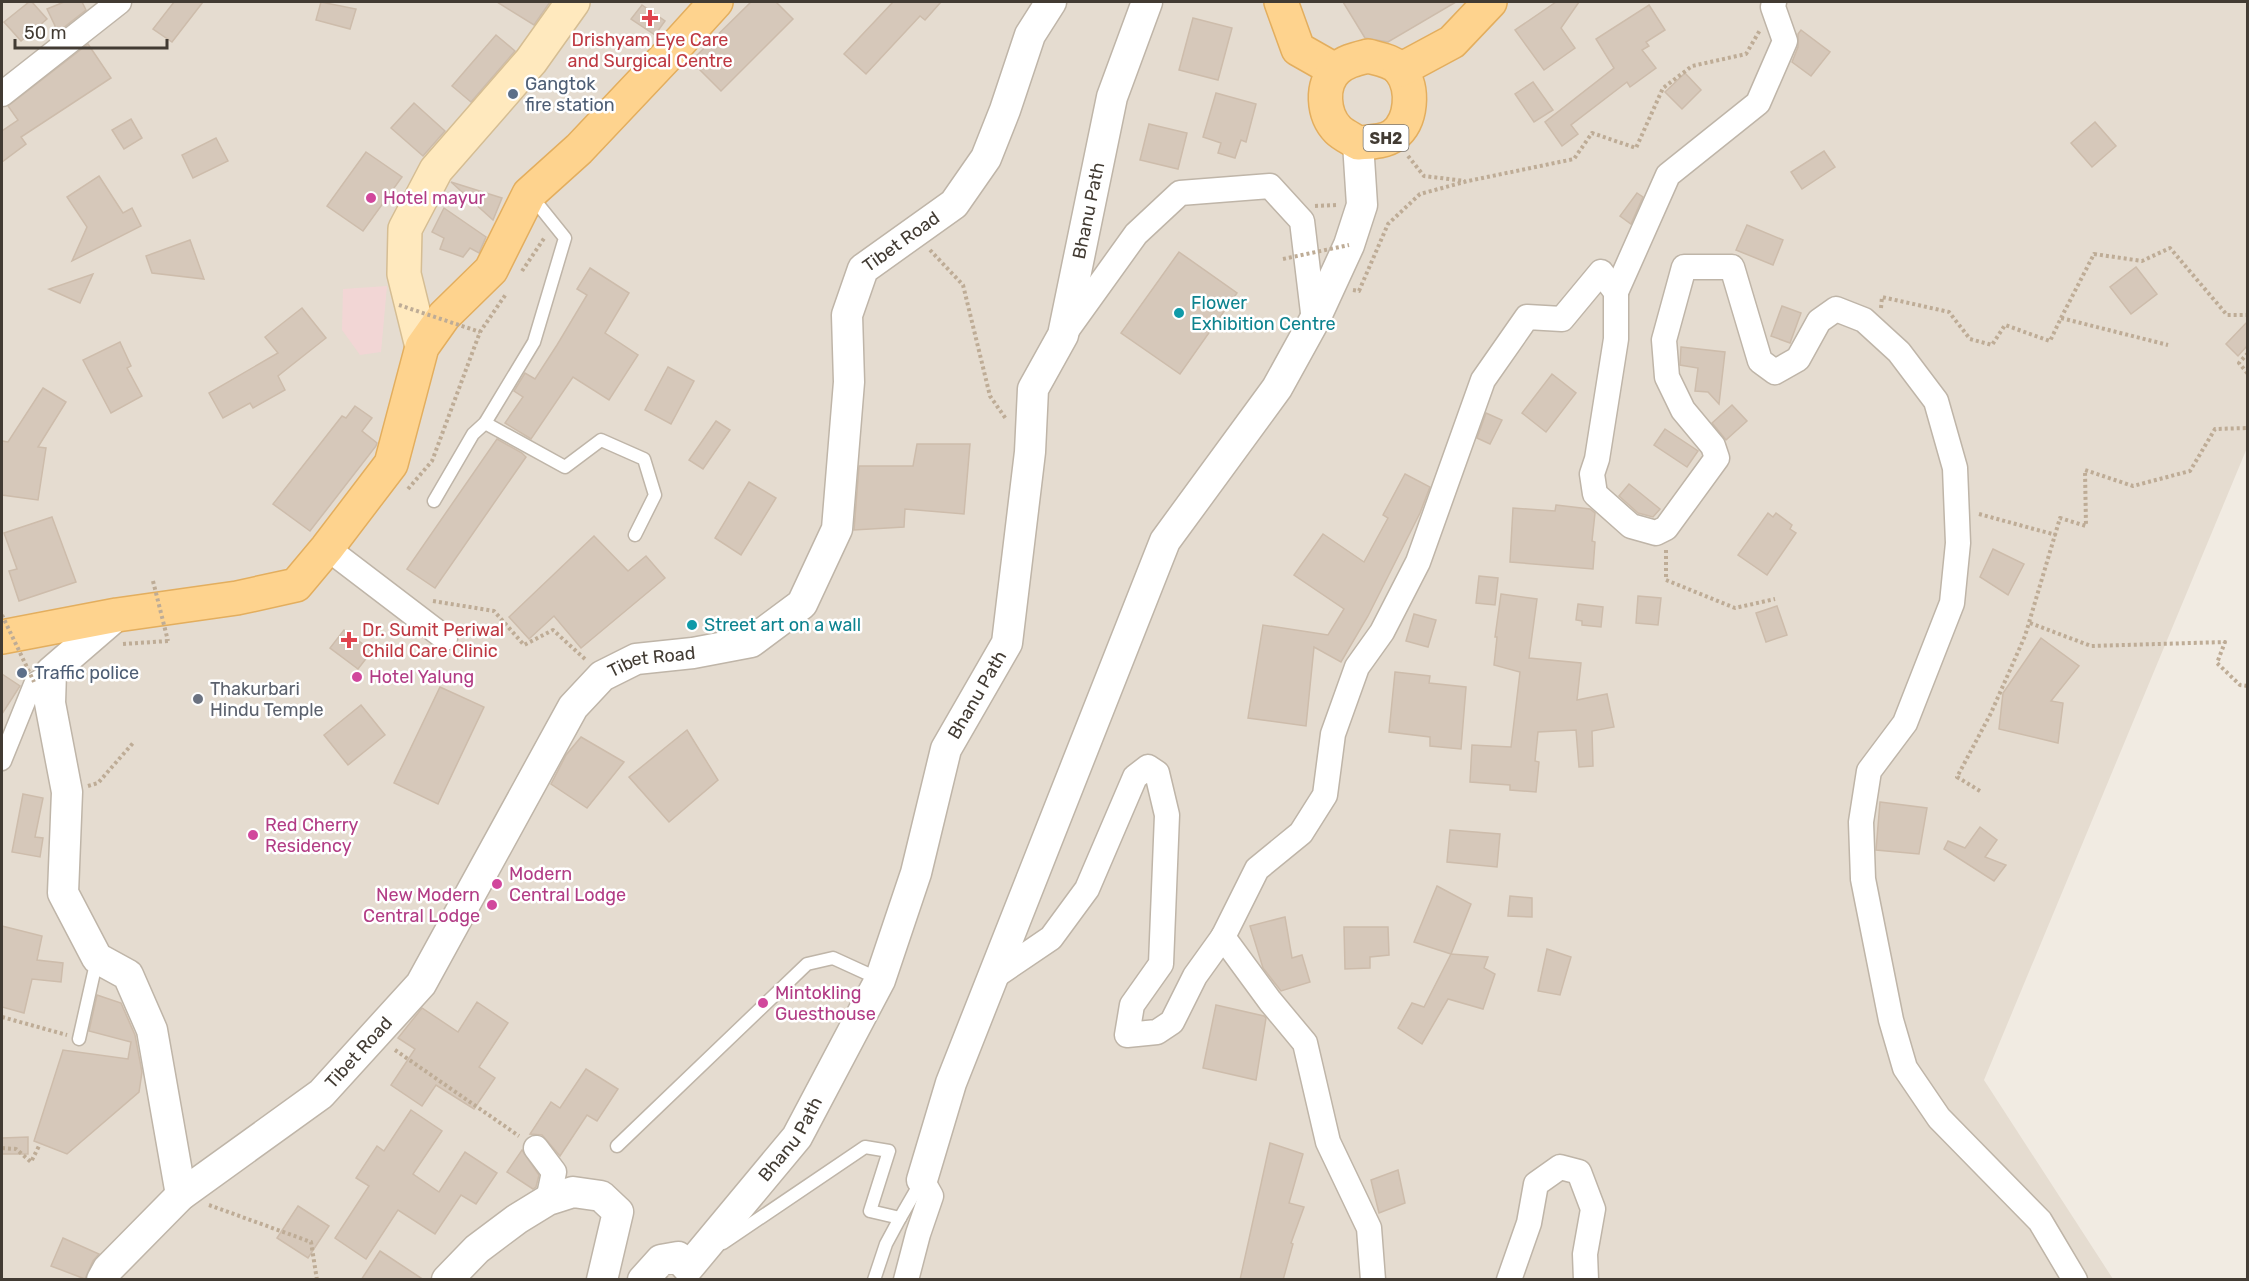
<svg xmlns="http://www.w3.org/2000/svg" width="2249" height="1281" viewBox="0 0 2249 1281" font-family="Rubik,sans-serif">
<style>
.residential{fill:#e5dcd0}
.medical{fill:#f2d6d5}
.building{fill:#d6c8ba;stroke:#cdbcab;stroke-width:1.5}
.lines{fill:none;stroke-linecap:round;stroke-linejoin:round}
.service-casing{stroke:#bfb5a8;stroke-width:15}
.pedestrian-casing{stroke:#bfb5a8;stroke-width:21}
.minor-casing{stroke:#bfb5a8;stroke-width:27}
.tertiary-casing{stroke:#bfb5a8;stroke-width:33}
.secondary-casing{stroke:#d5bd93;stroke-width:36}
.primary-casing{stroke:#e3ae5e;stroke-width:36}
.path{stroke:#beac96;stroke-width:4;stroke-dasharray:3 3;stroke-linecap:butt}
.service{stroke:#fff;stroke-width:12}
.pedestrian{stroke:#fff;stroke-width:18}
.minor{stroke:#fff;stroke-width:24}
.tertiary{stroke:#fff;stroke-width:30}
.secondary{stroke:#ffe9be;stroke-width:33}
.primary{stroke:#fed38e;stroke-width:33}
.path-bridge{stroke:#beac96;stroke-width:4;stroke-dasharray:3 3;stroke-linecap:butt}
.health-dot{fill:#e0444e;stroke:#fff;stroke-width:2}
.service-dot{fill:#5c6f8a;stroke:#fff;stroke-width:2}
.hotel-dot{fill:#d1479c;stroke:#fff;stroke-width:2}
.culture-dot{fill:#0f9aa8;stroke:#fff;stroke-width:2}
.worship-dot{fill:#6b7280;stroke:#fff;stroke-width:2}
.labels{text-anchor:middle;stroke-width:5;stroke-linejoin:round;paint-order:stroke}
.shield{fill:#fff;stroke:#7b7670;stroke-width:1.5}
.shield-label{font-size:16px;font-weight:bold;fill:#423b33}
.health-label{font-size:18px;fill:#be3a42;stroke:#fff}
.service-label{font-size:18px;fill:#4e5e75;stroke:#fff;text-anchor:start}
.hotel-label{font-size:18px;fill:#b23c85;stroke:#fff;text-anchor:start}
.street-label{font-size:18px;fill:#423b33;stroke:#fff}
.culture-label{font-size:18px;fill:#0d838f;stroke:#fff;text-anchor:start}
.worship-label{font-size:18px;fill:#5b616d;stroke:#fff;text-anchor:start}
</style>
<rect width="100%" height="100%" fill="#f1ebe2"/>
<path class="residential" d="M 2,2 L 2247,2 L 2247,448 L 1984,1080 L 2113,1279 L 2,1280 Z"/>
<path class="medical" d="M 387,286 L 381,352 L 360,355 L 342,330 L 343,289 Z"/>
<g class="building">
<path d="M 29,2 L 32,2 L 47,19 L 21,41 L 4,22 Z"/>
<path d="M 64,2 L 82,2 L 86,10 L 58,32 L 47,9 Z"/>
<path d="M 174,2 L 203,2 L 172,42 L 153,29 Z"/>
<path d="M 321,2 L 356,9 L 350,29 L 316,20 Z"/>
<path d="M 497,2 L 550,2 L 534,25 Z"/>
<path d="M 751,2 L 776,2 L 793,19 L 721,91 L 691,61 Z"/>
<path d="M 893,2 L 941,2 L 925,20 L 920,16 L 866,74 L 844,54 Z"/>
<path d="M 1343,2 L 1456,2 L 1388,42 L 1365,38 Z"/>
<path d="M 1556,2 L 1579,2 L 1561,28 L 1575,48 L 1544,70 L 1515,30 Z"/>
<path d="M 642,5 L 665,21 L 655,35 L 631,19 Z"/>
<path d="M 1649,5 L 1665,30 L 1646,42 L 1649,46 L 1642,50 L 1656,68 L 1630,87 L 1627,82 L 1571,125 L 1578,134 L 1562,146 L 1545,122 L 1614,68 L 1596,39 Z"/>
<path d="M 1193,18 L 1232,28 L 1218,80 L 1179,70 Z"/>
<path d="M 1801,30 L 1830,52 L 1811,76 L 1792,62 L 1798,47 L 1798,34 Z"/>
<path d="M 496,35 L 515,51 L 471,102 L 452,86 Z"/>
<path d="M 88,44 L 111,78 L 21,137 L 26,144 L 2,162 L 2,131 L 18,120 L 8,106 Z"/>
<path d="M 1685,73 L 1701,90 L 1682,109 L 1665,92 Z"/>
<path d="M 1533,82 L 1553,110 L 1534,122 L 1515,94 Z"/>
<path d="M 1216,93 L 1256,104 L 1246,142 L 1241,140 L 1235,158 L 1218,153 L 1221,143 L 1203,137 Z"/>
<path d="M 414,103 L 445,131 L 423,156 L 391,128 Z"/>
<path d="M 131,119 L 142,138 L 124,149 L 112,130 Z"/>
<path d="M 2095,122 L 2116,146 L 2092,167 L 2071,143 Z"/>
<path d="M 1149,124 L 1187,133 L 1178,169 L 1140,160 Z"/>
<path d="M 216,138 L 228,161 L 193,178 L 182,155 Z"/>
<path d="M 1824,151 L 1835,167 L 1802,189 L 1791,172 Z"/>
<path d="M 366,152 L 402,177 L 363,231 L 327,206 Z"/>
<path d="M 99,176 L 123,213 L 132,208 L 141,226 L 72,261 L 87,227 L 67,197 Z"/>
<path d="M 451,182 L 502,198 L 493,220 Z"/>
<path d="M 1637,193 L 1643,197 L 1631,224 L 1620,216 Z"/>
<path d="M 444,208 L 486,237 L 479,253 L 470,248 L 463,257 L 440,249 L 444,238 L 432,232 Z"/>
<path d="M 1747,225 L 1783,240 L 1773,265 L 1736,250 Z"/>
<path d="M 190,240 L 204,279 L 152,273 L 146,256 Z"/>
<path d="M 1179,252 L 1237,293 L 1180,374 L 1121,333 Z"/>
<path d="M 2136,267 L 2157,294 L 2131,314 L 2110,287 Z"/>
<path d="M 590,268 L 629,293 L 605,333 L 638,355 L 609,400 L 573,377 L 531,439 L 505,423 L 523,397 L 514,391 L 525,373 L 535,379 L 557,345 L 587,295 L 577,289 Z"/>
<path d="M 93,274 L 80,303 L 49,289 Z"/>
<path d="M 1782,306 L 1801,313 L 1790,343 L 1771,336 Z"/>
<path d="M 302,308 L 326,338 L 278,376 L 285,390 L 253,408 L 250,403 L 223,418 L 209,393 L 278,353 L 265,337 Z"/>
<path d="M 2247,322 L 2247,346 L 2238,356 L 2226,344 Z"/>
<path d="M 120,342 L 131,366 L 127,368 L 142,396 L 111,413 L 83,360 Z"/>
<path d="M 1681,347 L 1725,352 L 1719,404 L 1708,392 L 1695,391 L 1698,368 L 1680,365 Z"/>
<path d="M 668,367 L 694,381 L 671,424 L 645,410 Z"/>
<path d="M 1552,374 L 1576,393 L 1546,432 L 1522,413 Z"/>
<path d="M 43,388 L 66,402 L 38,447 L 46,448 L 38,500 L 2,495 L 2,441 L 8,442 Z"/>
<path d="M 1732,405 L 1747,421 L 1726,440 L 1712,423 Z"/>
<path d="M 355,406 L 372,418 L 362,431 L 377,443 L 376,446 L 310,531 L 273,504 L 342,416 L 346,418 Z"/>
<path d="M 1486,413 L 1502,420 L 1490,444 L 1477,438 Z"/>
<path d="M 716,421 L 730,430 L 703,469 L 689,460 Z"/>
<path d="M 1665,429 L 1698,451 L 1687,467 L 1654,445 Z"/>
<path d="M 497,439 L 522,453 L 526,457 L 435,588 L 407,569 Z"/>
<path d="M 917,444 L 970,444 L 964,514 L 905,509 L 904,527 L 854,530 L 859,466 L 913,466 Z"/>
<path d="M 1405,474 L 1430,487 L 1420,513 L 1368,616 L 1341,662 L 1314,647 L 1306,726 L 1248,718 L 1263,625 L 1328,635 L 1344,609 L 1294,575 L 1323,534 L 1364,562 L 1388,518 L 1383,515 Z"/>
<path d="M 749,482 L 776,498 L 741,555 L 715,538 Z"/>
<path d="M 1629,484 L 1660,509 L 1653,517 L 1638,513 L 1619,496 Z"/>
<path d="M 1556,505 L 1590,509 L 1595,513 L 1592,541 L 1595,542 L 1593,569 L 1510,562 L 1513,508 L 1555,511 Z"/>
<path d="M 1768,513 L 1773,517 L 1776,513 L 1792,525 L 1790,529 L 1796,533 L 1767,575 L 1738,555 Z"/>
<path d="M 52,517 L 76,582 L 19,601 L 9,571 L 17,569 L 4,533 Z"/>
<path d="M 594,536 L 628,571 L 646,556 L 665,578 L 581,648 L 554,616 L 529,639 L 509,617 Z"/>
<path d="M 1993,549 L 2024,564 L 2008,595 L 1980,577 Z"/>
<path d="M 1479,576 L 1498,578 L 1495,605 L 1476,603 Z"/>
<path d="M 1501,594 L 1537,599 L 1529,658 L 1581,663 L 1577,700 L 1607,694 L 1614,727 L 1592,731 L 1593,766 L 1579,767 L 1576,730 L 1538,732 L 1535,761 L 1539,762 L 1536,792 L 1510,790 L 1510,785 L 1470,782 L 1472,745 L 1511,747 L 1520,672 L 1494,665 L 1497,637 L 1495,637 Z"/>
<path d="M 1638,596 L 1661,598 L 1658,625 L 1636,623 Z"/>
<path d="M 1578,604 L 1603,607 L 1601,627 L 1582,625 L 1582,621 L 1576,620 Z"/>
<path d="M 1777,606 L 1787,635 L 1766,642 L 1756,613 Z"/>
<path d="M 1414,614 L 1436,620 L 1428,647 L 1406,641 Z"/>
<path d="M 344,630 L 372,651 L 358,669 L 330,648 Z"/>
<path d="M 2041,638 L 2079,666 L 2051,701 L 2063,703 L 2058,743 L 1999,729 L 2003,693 Z"/>
<path d="M 1395,672 L 1430,676 L 1429,683 L 1466,687 L 1461,749 L 1430,746 L 1430,737 L 1389,732 Z"/>
<path d="M 2,674 L 20,686 L 2,714 Z"/>
<path d="M 440,687 L 484,707 L 438,804 L 394,783 Z"/>
<path d="M 361,705 L 385,735 L 348,765 L 324,735 Z"/>
<path d="M 687,730 L 718,780 L 669,822 L 629,777 Z"/>
<path d="M 581,737 L 624,762 L 587,808 L 551,784 L 566,755 Z"/>
<path d="M 23,794 L 43,798 L 35,837 L 43,838 L 40,857 L 12,852 Z"/>
<path d="M 1880,802 L 1927,808 L 1919,854 L 1876,850 Z"/>
<path d="M 1980,827 L 1997,840 L 1985,857 L 2006,865 L 1994,881 L 1944,849 L 1948,841 L 1965,848 Z"/>
<path d="M 1450,830 L 1500,834 L 1497,867 L 1447,862 Z"/>
<path d="M 1437,886 L 1471,904 L 1451,954 L 1414,942 Z"/>
<path d="M 1510,896 L 1532,898 L 1532,917 L 1508,916 Z"/>
<path d="M 1285,917 L 1292,958 L 1302,955 L 1310,982 L 1281,991 L 1263,968 L 1250,926 Z"/>
<path d="M 2,926 L 42,936 L 37,960 L 63,963 L 61,982 L 32,979 L 24,1013 L 2,1007 Z"/>
<path d="M 1344,927 L 1388,927 L 1389,955 L 1370,957 L 1370,968 L 1345,969 Z"/>
<path d="M 1547,949 L 1571,957 L 1560,995 L 1538,991 Z"/>
<path d="M 1451,954 L 1488,957 L 1484,968 L 1495,974 L 1483,1009 L 1448,999 L 1422,1044 L 1398,1028 L 1412,1003 L 1424,1007 Z"/>
<path d="M 97,995 L 121,1003 L 135,1035 L 142,1072 L 139,1092 L 67,1154 L 34,1141 L 63,1050 L 128,1059 L 131,1042 L 89,1031 Z"/>
<path d="M 477,1002 L 508,1023 L 479,1067 L 495,1078 L 474,1109 L 436,1085 L 422,1106 L 391,1085 L 415,1049 L 398,1038 L 422,1008 L 458,1032 Z"/>
<path d="M 1216,1005 L 1264,1016 L 1266,1018 L 1256,1080 L 1203,1068 Z"/>
<path d="M 586,1069 L 618,1089 L 597,1121 L 587,1115 L 560,1156 L 542,1135 L 530,1134 L 551,1102 L 560,1108 Z"/>
<path d="M 411,1110 L 442,1131 L 413,1174 L 439,1192 L 465,1152 L 497,1173 L 476,1204 L 461,1195 L 435,1234 L 398,1210 L 366,1259 L 335,1238 L 369,1186 L 356,1178 L 377,1146 L 384,1151 Z"/>
<path d="M 28,1137 L 28,1154 L 2,1154 L 2,1138 Z"/>
<path d="M 1270,1143 L 1303,1154 L 1289,1203 L 1304,1207 L 1291,1243 L 1293,1244 L 1283,1280 L 1240,1280 Z"/>
<path d="M 522,1150 L 539,1175 L 536,1187 L 533,1189 L 507,1172 Z"/>
<path d="M 1398,1170 L 1405,1203 L 1379,1213 L 1371,1180 Z"/>
<path d="M 298,1206 L 329,1226 L 308,1258 L 277,1238 Z"/>
<path d="M 63,1238 L 99,1254 L 93,1261 L 85,1279 L 51,1266 Z"/>
<path d="M 380,1251 L 424,1280 L 361,1280 Z"/>
</g>
<g class="lines">
<g class="service-casing">
<g id="service">
<path d="M 485,423 L 565,467 L 601,440 L 644,459 L 655,495 L 635,535"/>
<path d="M 434,501 L 473,434 L 485,423 L 534,342 L 565,238 L 532,197"/>
<path d="M 79,1039 L 97,959"/>
<path d="M 617,1146 L 807,964 L 833,958 L 879,979"/>
<path d="M 723,1243 L 865,1147 L 889,1151 L 870,1211 L 900,1218 L 922,1180"/>
<path d="M 874,1280 L 886,1244 L 900,1218"/>
</g>
</g>
<g class="pedestrian-casing">
<path id="pedestrian" d="M 2,761 L 34,682 L 51,672"/>
</g>
<g class="minor-casing">
<g id="minor">
<path d="M 2,94 L 119,2"/>
<path d="M 1616,292 L 1668,175 L 1758,103 L 1785,41 L 1773,7 L 1774,2"/>
<path d="M 1067,330 L 1136,234 L 1180,193 L 1270,186 L 1302,221 L 1314,321"/>
<path d="M 327,548 L 445,638"/>
<path d="M 1223,937 L 1270,1001 L 1305,1043 L 1328,1142 L 1369,1228 L 1373,1280"/>
<path d="M 995,976 L 1051,938 L 1087,889 L 1135,777 L 1148,767 L 1157,773 L 1167,815 L 1161,964 L 1132,1005 L 1127,1035 L 1157,1032 L 1172,1022 L 1195,976 L 1223,937 L 1257,869 L 1301,833 L 1325,795 L 1333,734 L 1357,667 L 1382,632 L 1418,562 L 1483,380 L 1527,317 L 1562,319 L 1601,272 L 1616,292 L 1616,339 L 1597,459 L 1592,474 L 1595,494 L 1631,526 L 1656,533 L 1666,528 L 1717,458 L 1713,446 L 1683,410 L 1667,377 L 1664,340 L 1684,267 L 1732,267 L 1760,361 L 1775,372 L 1798,359 L 1819,321 L 1836,309 L 1864,320 L 1899,352 L 1936,401 L 1955,468 L 1958,543 L 1952,603 L 1905,723 L 1869,771 L 1861,822 L 1863,879 L 1891,1020 L 1905,1068 L 1939,1118 L 2040,1221 L 2075,1280"/>
<path d="M 536,1148 L 554,1172 L 548,1200"/>
<path d="M 906,1280 L 918,1234 L 931,1196 L 922,1180"/>
<path d="M 1509,1280 L 1529,1223 L 1536,1184 L 1560,1167 L 1579,1172 L 1593,1209 L 1585,1254 L 1586,1280"/>
</g>
</g>
<g class="tertiary-casing">
<g id="tertiary">
<path d="M 117,615 L 51,672 L 50,703 L 67,792 L 63,893 L 97,958 L 128,975 L 152,1030 L 181,1195"/>
<path d="M 922,1180 L 951,1083 L 1165,541 L 1277,388 L 1314,321 L 1349,245 L 1362,205 L 1358,143"/>
<path id="s1" d="M 102,1280 L 108,1269 L 181,1195 L 321,1094 L 421,984 L 573,707 L 602,676 L 636,659 L 693,653 L 751,642 L 802,604 L 837,529 L 849,382 L 847,315 L 863,269 L 954,204 L 986,158 L 1005,110 L 1030,35 L 1051,2"/>
<path d="M 447,1280 L 477,1249 L 517,1219 L 548,1200 L 573,1192 L 601,1196 L 618,1212 L 602,1280"/>
<path id="s2" d="M 643,1280 L 661,1260 L 678,1257 L 688,1268 L 797,1137 L 880,980 L 916,873 L 946,749 L 1007,643 L 1030,452 L 1033,389 L 1063,335 L 1112,97 L 1147,2"/>
</g>
</g>
<g class="secondary-casing">
<path id="secondary" d="M 422,347 L 404,274 L 405,229 L 436,170 L 531,61 L 573,2"/>
</g>
<g class="primary-casing">
<g id="primary">
<path d="M 1281,2 L 1298,49 L 1335,70"/>
<path d="M 1368,56 C 1379,59 1394,61 1401,71 C 1414,89 1412,121 1394,135 C 1385,142 1369,142 1358,143 C 1352,139 1343,135 1338,130 C 1323,115 1320,84 1337,69 C 1346,61 1356,59 1368,56 Z"/>
<path d="M 1400,70 L 1452,42 L 1490,2"/>
<path d="M 2,637 L 117,615 L 237,598 L 296,585 L 327,548 L 391,464 L 422,347 L 444,316 L 491,270 L 529,194 L 579,149 L 666,57 L 716,2"/>
</g>
</g>
<g class="path">
<path d="M 1408,156 L 1424,176 L 1465,181"/>
<path d="M 1315,206 L 1338,205"/>
<path d="M 930,250 L 963,285 L 990,396 L 1006,419"/>
<path d="M 522,271 L 545,237"/>
<path d="M 1353,290 L 1359,291 L 1388,224 L 1420,194 L 1468,181 L 1574,159 L 1592,133 L 1636,148 L 1663,88 L 1692,66 L 1746,54 L 1760,30"/>
<path d="M 1881,308 L 1882,297 L 1949,312 L 1970,339 L 1992,345 L 2005,325 L 2050,341 L 2061,318 L 2168,345"/>
<path d="M 2061,318 L 2094,254 L 2142,261 L 2170,248 L 2227,315 L 2248,315"/>
<path d="M 2248,353 L 2239,363 L 2248,374"/>
<path d="M 408,489 L 432,461 L 480,332 L 506,294"/>
<path d="M 1979,514 L 2056,535"/>
<path d="M 1666,550 L 1666,580 L 1735,608 L 1775,599"/>
<path d="M 433,601 L 494,611 L 524,645 L 553,630 L 586,660"/>
<path d="M 2030,623 L 2091,646 L 2225,642 L 2217,663 L 2240,685 L 2248,686"/>
<path d="M 123,644 L 168,641"/>
<path d="M 88,786 L 98,783 L 133,743"/>
<path d="M 1980,791 L 1957,777 L 1991,713 L 2025,636 L 2060,518 L 2086,526 L 2085,470 L 2133,486 L 2190,471 L 2215,429 L 2248,428"/>
<path d="M 2,1017 L 67,1035"/>
<path d="M 395,1050 L 519,1136"/>
<path d="M 2,1148 L 16,1149 L 31,1162 L 40,1144"/>
<path d="M 209,1205 L 311,1242 L 317,1280"/>
</g>
<use href="#service" class="service"/>
<use href="#pedestrian" class="pedestrian"/>
<use href="#minor" class="minor"/>
<use href="#tertiary" class="tertiary"/>
<use href="#secondary" class="secondary"/>
<use href="#primary" class="primary"/>
<g class="path-bridge">
<path d="M 1283,259 L 1349,245"/>
<path d="M 399,305 L 480,332"/>
<path d="M 153,581 L 168,641"/>
<path d="M 2,615 L 34,682"/>
</g>
</g>
<g class="health-dot">
<path d="M647 9h6v6h6v6h-6v6h-6v-6h-6v-6h6z"/>
<path d="M346 631h6v6h6v6h-6v6h-6v-6h-6v-6h6z"/>
</g>
<g class="service-dot">
<circle cx="513" cy="94" r="6"/>
<circle cx="22" cy="673" r="6"/>
</g>
<g class="hotel-dot">
<circle cx="371" cy="198" r="6"/>
<circle cx="357" cy="677" r="6"/>
<circle cx="253" cy="835" r="6"/>
<circle cx="497" cy="884" r="6"/>
<circle cx="492" cy="905" r="6"/>
<circle cx="763" cy="1003" r="6"/>
</g>
<g class="culture-dot">
<circle cx="1179" cy="313" r="6"/>
<circle cx="692" cy="625" r="6"/>
</g>
<circle class="worship-dot" cx="198" cy="699" r="6"/>
<g class="labels">
<rect class="shield" x="1363.5" y="125" width="45" height="26" rx="4.5"/>
<g class="shield-label">
<text x="1386" y="144">SH2</text>
</g>
<g class="health-label">
<text x="650" y="46">Drishyam Eye Care<tspan x="650" dy="21">and Surgical Centre</tspan></text>
<text x="362" y="636" text-anchor="start">Dr. Sumit Periwal<tspan x="362" dy="21">Child Care Clinic</tspan></text>
</g>
<g class="service-label">
<text x="525" y="90">Gangtok<tspan x="525" dy="21">fire station</tspan></text>
<text x="34" y="679">Traffic police</text>
</g>
<g class="hotel-label">
<text x="383" y="204">Hotel mayur</text>
<text x="369" y="683">Hotel Yalung</text>
<text x="265" y="831">Red Cherry<tspan x="265" dy="21">Residency</tspan></text>
<text x="509" y="880">Modern<tspan x="509" dy="21">Central Lodge</tspan></text>
<text x="480" y="901" text-anchor="end">New Modern<tspan x="480" dy="21">Central Lodge</tspan></text>
<text x="775" y="999">Mintokling<tspan x="775" dy="21">Guesthouse</tspan></text>
</g>
<g class="street-label">
<text dy="6" stroke="none"><textPath href="#s2" startOffset="1214">Bhanu Path</textPath></text>
<text dy="6" stroke="none"><textPath href="#s1" startOffset="1407">Tibet Road</textPath></text>
<text dy="6" stroke="none"><textPath href="#s1" startOffset="849">Tibet Road</textPath></text>
<text dy="6" stroke="none"><textPath href="#s2" startOffset="710">Bhanu Path</textPath></text>
<text dy="6" stroke="none"><textPath href="#s1" startOffset="345">Tibet Road</textPath></text>
<text dy="6" stroke="none"><textPath href="#s2" startOffset="224">Bhanu Path</textPath></text>
</g>
<g class="culture-label">
<text x="1191" y="309">Flower<tspan x="1191" dy="21">Exhibition Centre</tspan></text>
<text x="704" y="631">Street art on a wall</text>
</g>
<g class="worship-label">
<text x="210" y="695">Thakurbari<tspan x="210" dy="21">Hindu Temple</tspan></text>
</g>
</g>
<rect width="2249" height="1281" fill="none" stroke="#423b33" stroke-width="6"/>
<path d="M15 39v9h152v-9" fill="none" stroke="#423b33" stroke-width="3"/>
<text x="24" y="39" font-size="18" fill="#423b33" stroke="#ffffff" stroke-width="4.5" paint-order="stroke">50 m</text>
</svg>
